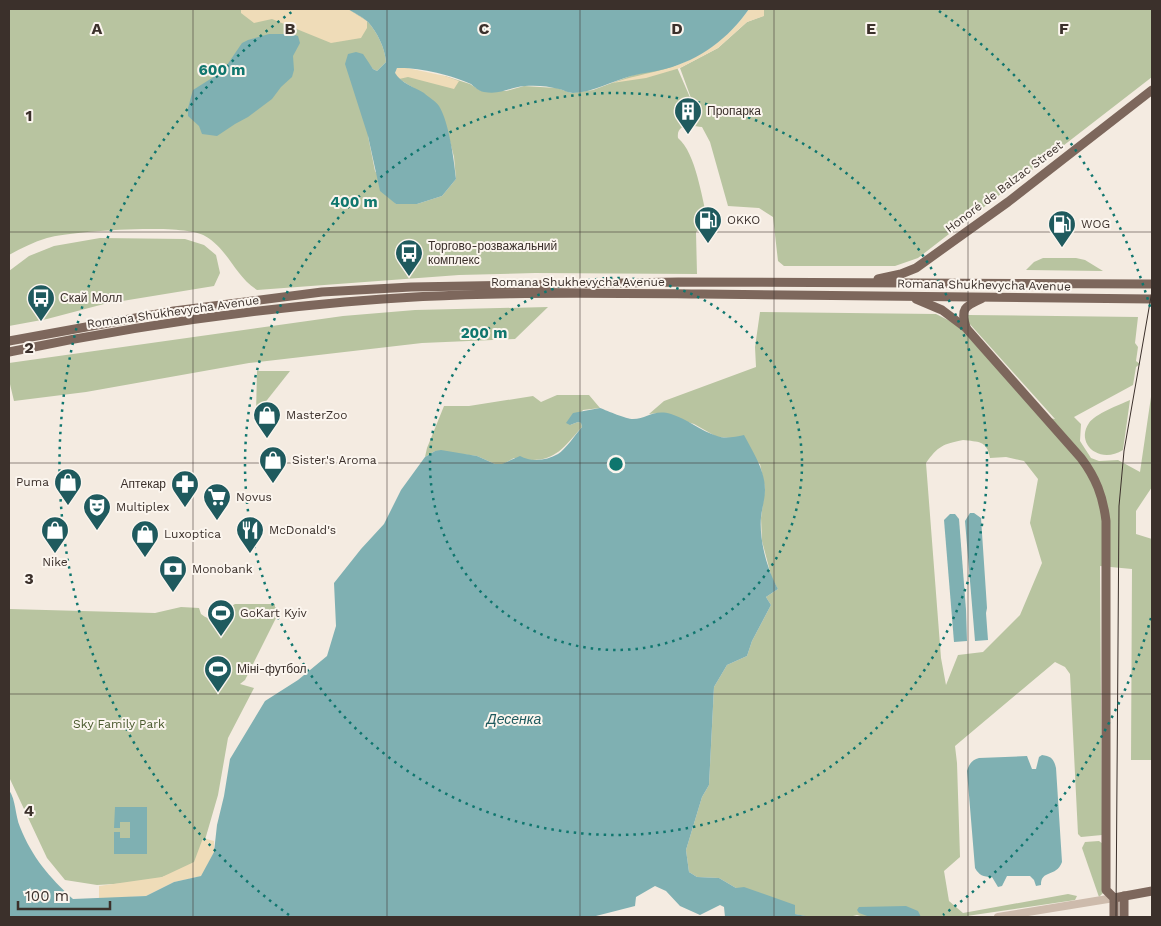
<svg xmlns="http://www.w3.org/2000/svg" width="1161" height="926" viewBox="0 0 1161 926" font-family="'Work Sans',sans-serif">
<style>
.green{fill:#b8c4a0;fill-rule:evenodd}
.sand{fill:#efdcb8}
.water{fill:#7fb0b2}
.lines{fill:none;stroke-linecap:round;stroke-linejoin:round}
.minor{stroke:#cdbbac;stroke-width:8}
.major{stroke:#7d675c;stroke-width:9}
.tram{stroke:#3b302b;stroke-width:1}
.grid{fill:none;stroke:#3b302b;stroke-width:1;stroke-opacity:0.55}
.ring{fill:none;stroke:#0f766e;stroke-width:2.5;stroke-dasharray:2.5 5}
.labels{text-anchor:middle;stroke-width:4;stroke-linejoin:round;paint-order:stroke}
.poi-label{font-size:12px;fill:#3b302b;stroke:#fbf5ee;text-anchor:start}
.street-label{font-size:12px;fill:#3b302b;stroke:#fbf5ee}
.park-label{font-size:12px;fill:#4a5a2e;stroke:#fbf5ee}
.water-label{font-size:14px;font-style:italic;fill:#1f5a5e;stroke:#fbf5ee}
.grid-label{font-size:16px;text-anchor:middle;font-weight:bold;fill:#3b302b;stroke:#fbf5ee;stroke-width:4;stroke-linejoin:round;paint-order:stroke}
.centre{fill:#0f766e;stroke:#fbf5ee;stroke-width:2.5}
.ring-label{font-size:15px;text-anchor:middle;font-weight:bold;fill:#0f766e;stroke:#fbf5ee;stroke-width:4;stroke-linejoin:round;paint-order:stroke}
</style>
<rect width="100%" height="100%" fill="#f4ebe1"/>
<g class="green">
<path d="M 9,9 L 348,9 C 354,13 363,17 368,22 C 377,32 385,48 386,62 L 377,71 L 373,69 L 369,64 L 368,136 L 375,171 L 396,204 L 417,204 L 442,196 L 456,179 L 454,157 L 447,130 L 425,95 L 399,79 L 395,73 L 445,76 L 470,84 L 481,91 L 506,91 L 524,86 L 557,88 L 571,93 L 593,90 L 633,75 L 676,65 L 695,109 L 680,68 L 718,48 L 747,22 L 763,16 L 764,9 L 1152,9 L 1152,77 L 918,258 L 895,266 L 784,266 L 778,261 L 773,217 L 759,208 L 728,206 L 710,142 L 702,127 C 692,126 676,123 678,138 C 696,153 702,199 708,222 L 696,232 L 697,274 L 535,273 L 459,275 L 257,290 C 234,275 229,250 205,236 C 184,223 73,231 47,238 C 34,242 21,248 9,255 Z"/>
<path d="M 100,238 L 185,239 L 204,245 L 216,255 L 220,273 L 214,286 L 104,304 L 47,319 L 9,326 L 9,271 L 29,256 L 54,246 Z"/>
<path d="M 1043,258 L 1076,258 L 1085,260 L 1103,271 L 1026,270 L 1034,262 Z"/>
<path d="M 548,307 L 515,339 L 422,343 L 249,363 L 86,392 L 14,401 L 9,380 L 9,363 L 343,316 L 415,310 Z"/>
<path d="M 760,312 L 936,314 L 952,322 L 962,330 L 1042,417 L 1055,419 L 968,322 L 968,315 L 1138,317 L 1135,343 L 1138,347 L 1136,361 L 1140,364 L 1136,367 L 1133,385 L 1074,417 L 1081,424 L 1080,441 L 1091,458 L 1099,461 L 1118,460 L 1140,472 L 1152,390 L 1152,487 L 1136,511 L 1136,534 L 1152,539 L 1152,760 L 1131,760 L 1132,569 L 1100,566 L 1102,835 L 1081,837 L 1078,834 L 1070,674 L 1065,667 L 1055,662 L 955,746 L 957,763 L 960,857 L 944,871 L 949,901 L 963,913 L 1068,894 L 1077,896 L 1075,900 L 960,917 L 864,917 L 857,915 L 849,917 L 806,917 L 805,916 L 795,914 L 736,888 L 719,878 L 697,877 L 689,872 L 686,850 L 702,797 L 709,785 L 714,687 L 727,665 L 747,656 L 752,641 L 771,605 L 766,597 L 778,589 L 772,579 L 762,541 L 761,518 L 765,488 L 760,464 L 732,438 L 717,437 L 694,424 L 658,413 L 649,414 L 664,401 L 756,367 L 755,347 ZM 963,440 C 978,442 987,440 990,458 L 1006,457 L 1024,461 L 1038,479 L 1030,523 L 1042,563 L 1020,615 L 983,652 L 958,655 L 946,685 L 941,658 L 926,463 C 938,446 943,444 963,440 Z"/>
<path d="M 257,371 L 290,371 L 256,414 Z"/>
<path d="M 557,395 L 589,395 L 600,408 L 583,410 L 570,425 L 578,422 L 581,423 L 582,427 C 559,453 552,465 514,458 L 503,464 L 495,464 L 477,456 L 435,451 L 425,457 L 427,448 L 444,406 L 469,406 L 533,396 L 541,402 Z"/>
<path d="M 1130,400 L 1123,450 C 1099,465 1075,443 1089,423 C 1095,414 1119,405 1130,400 Z"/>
<path d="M 235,604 L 275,604 L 275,607 L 280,610 L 245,680 L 240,684 L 254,688 L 228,738 L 218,795 L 198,864 L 149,882 L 97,885 L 65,880 L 47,858 L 9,777 L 9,609 L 155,613 L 181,607 L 199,608 L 201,614 C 219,628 221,610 235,604 Z"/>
<path d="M 1099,841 L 1103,844 L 1103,893 L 1099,897 L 1082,848 L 1085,842 Z"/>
</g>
<g class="sand">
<path d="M 241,9 L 348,9 L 367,21 L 367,28 L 361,38 L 331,43 L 272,19 L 254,23 L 241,13 Z"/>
<path d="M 749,9 L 764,9 L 764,16 L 747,22 L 718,48 L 680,68 L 646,78 L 612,83 C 630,77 647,74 665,69 C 700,59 729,38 749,9 Z"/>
<path d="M 403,67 L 445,76 L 459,81 L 454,89 L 408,77 L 399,79 L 395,73 L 397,68 Z"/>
<path d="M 203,838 L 214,841 L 214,852 L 202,876 L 174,882 L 146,896 L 99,899 L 99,886 L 162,877 L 194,862 Z"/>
</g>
<g class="water">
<path d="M 348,9 L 749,9 C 729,38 700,60 665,69 C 654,72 642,73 631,76 C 612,81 594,92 573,93 C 568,93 564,90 559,89 C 549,86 535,85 525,86 C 509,87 502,95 484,92 C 478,91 475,87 471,84 C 452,75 417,67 397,68 L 395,73 C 401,83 414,87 424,93 C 428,97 436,101 439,106 C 449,122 454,160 456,179 L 442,196 L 417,204 L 396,204 L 380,191 L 368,136 L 345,64 L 348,54 L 356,52 L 363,54 L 373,69 L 377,71 L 386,62 C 385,48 377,32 368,22 C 363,17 354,13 348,9 Z"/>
<path d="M 269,34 L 291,34 L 298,36 L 300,43 L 293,56 L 294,70 L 292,77 L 281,87 L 272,99 L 248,117 L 235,124 L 217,136 L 202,134 L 199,126 L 188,116 L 188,108 L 193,90 L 212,78 L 225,68 L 242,43 L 248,40 Z"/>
<path d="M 600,408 C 608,411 626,419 633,419 C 647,419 653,409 671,414 C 687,419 701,431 717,436 C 725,439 735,437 744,435 C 753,452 765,470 765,490 C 765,499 762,508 761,517 C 759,540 767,569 778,589 L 766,597 L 771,605 L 752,641 L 747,656 L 727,665 L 714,687 L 709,785 L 702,797 L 686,850 L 689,872 L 697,877 L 719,878 L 736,888 L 744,887 L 795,905 L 795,914 L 806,916 L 806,917 L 725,917 L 724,907 L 720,905 L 700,915 L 680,906 L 666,891 L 655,886 L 636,897 L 635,906 L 592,917 L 9,917 L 9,790 C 16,800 15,815 20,827 C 32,857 49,877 73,899 L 146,896 L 174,882 L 201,876 L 214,852 L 217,825 L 224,796 L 230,759 L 265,701 L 298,680 L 327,656 L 336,626 L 334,583 L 361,549 L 384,524 L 401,490 L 425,457 L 435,451 L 441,450 L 477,456 L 495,464 L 502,464 L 520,456 C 531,462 546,461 558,454 C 565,450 576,434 582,427 L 581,423 L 578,422 L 570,425 L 566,423 L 573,413 Z"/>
<path d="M 970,513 L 974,513 L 981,518 L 987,608 L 986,613 L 988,640 L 975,641 L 965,521 Z"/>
<path d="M 950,514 L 955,514 L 959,519 L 966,610 L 967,641 L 954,642 L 944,520 Z"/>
<path d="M 1042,755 C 1051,756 1054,759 1056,768 L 1062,862 C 1056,878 1041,869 1041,885 L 1036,886 L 1034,880 L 1030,876 L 1007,876 L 1002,886 L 998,887 L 992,877 C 983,877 979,875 975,868 L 967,771 C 969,764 972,760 979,758 L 1027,756 L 1032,769 L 1036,769 L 1039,757 Z"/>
<path d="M 115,807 L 147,807 L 147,854 L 114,854 L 114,832 L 120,832 L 120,838 L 130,838 L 130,822 L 120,822 L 120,828 L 114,828 Z"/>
<path d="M 906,906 L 918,911 L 921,917 L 870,917 L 859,913 L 857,910 L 859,907 Z"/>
</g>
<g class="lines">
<path class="minor" d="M 998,917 L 1114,898"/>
<g class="major">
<path d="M 878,279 L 901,274 L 916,268 L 1008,202 L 1152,90"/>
<path d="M 916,299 L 942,310 L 966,328 L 1081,458 C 1096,478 1103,496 1106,521 L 1106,890 L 1114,898 L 1114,917"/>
<path d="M 966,327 C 960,309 965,306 981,299"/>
<path d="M 9,341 L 174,311 L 322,292 L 411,287 L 678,282 L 1152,284"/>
<path d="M 9,352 C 119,329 233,312 345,302 C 464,291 584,293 702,294 C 852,296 1002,298 1152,299"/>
<path d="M 1114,898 L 1152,891"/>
<path d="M 1124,917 L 1124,896"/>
</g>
<path class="tram" d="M 1116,917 L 1119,506 L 1124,451 L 1152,291"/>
</g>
<path class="grid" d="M 193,9 L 193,917M 387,9 L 387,917M 580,9 L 580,917M 774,9 L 774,917M 968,9 L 968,917M 9,232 L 1152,232M 9,463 L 1152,463M 9,694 L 1152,694"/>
<g class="ring">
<circle cx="616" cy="464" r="186"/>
<circle cx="616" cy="464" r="371"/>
<path d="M1151 618A557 557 0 0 1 943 915M289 915A557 557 0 0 1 293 11M939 11A557 557 0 0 1 1151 310"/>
</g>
<defs>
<g id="building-pin" transform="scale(1.4375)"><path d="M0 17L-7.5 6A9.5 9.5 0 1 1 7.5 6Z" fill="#1f5a5e" stroke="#fbf5ee"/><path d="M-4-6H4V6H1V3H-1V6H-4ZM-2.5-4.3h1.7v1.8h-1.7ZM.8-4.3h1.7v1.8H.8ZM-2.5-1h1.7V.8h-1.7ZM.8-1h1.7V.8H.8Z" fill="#fff"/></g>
<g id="fuel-pin" transform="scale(1.4375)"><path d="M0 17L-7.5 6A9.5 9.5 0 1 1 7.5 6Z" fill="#1f5a5e" stroke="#fbf5ee"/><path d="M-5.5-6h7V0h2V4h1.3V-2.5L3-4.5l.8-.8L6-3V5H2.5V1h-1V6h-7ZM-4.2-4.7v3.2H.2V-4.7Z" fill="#fff"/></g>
<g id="bus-pin" transform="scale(1.4375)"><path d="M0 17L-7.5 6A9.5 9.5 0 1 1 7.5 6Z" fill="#1f5a5e" stroke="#fbf5ee"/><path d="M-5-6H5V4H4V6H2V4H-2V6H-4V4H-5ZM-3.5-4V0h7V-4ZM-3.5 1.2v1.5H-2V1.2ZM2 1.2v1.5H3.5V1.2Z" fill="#fff"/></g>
<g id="shop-pin" transform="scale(1.4375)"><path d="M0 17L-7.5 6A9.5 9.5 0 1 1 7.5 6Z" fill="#1f5a5e" stroke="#fbf5ee"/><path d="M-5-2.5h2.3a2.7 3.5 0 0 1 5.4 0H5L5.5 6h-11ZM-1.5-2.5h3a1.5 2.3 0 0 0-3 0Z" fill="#fff"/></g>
<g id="pharmacy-pin" transform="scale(1.4375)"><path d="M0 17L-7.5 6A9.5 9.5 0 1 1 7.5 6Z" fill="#1f5a5e" stroke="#fbf5ee"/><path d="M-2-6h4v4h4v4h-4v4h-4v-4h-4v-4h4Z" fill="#fff"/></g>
<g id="supermarket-pin" transform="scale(1.4375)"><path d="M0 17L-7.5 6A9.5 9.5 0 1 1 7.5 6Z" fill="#1f5a5e" stroke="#fbf5ee"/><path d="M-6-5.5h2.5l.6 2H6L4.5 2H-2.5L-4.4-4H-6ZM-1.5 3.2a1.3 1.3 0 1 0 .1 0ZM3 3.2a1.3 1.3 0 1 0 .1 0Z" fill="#fff"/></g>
<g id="theatre-pin" transform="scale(1.4375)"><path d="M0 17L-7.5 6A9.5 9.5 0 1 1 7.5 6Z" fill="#1f5a5e" stroke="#fbf5ee"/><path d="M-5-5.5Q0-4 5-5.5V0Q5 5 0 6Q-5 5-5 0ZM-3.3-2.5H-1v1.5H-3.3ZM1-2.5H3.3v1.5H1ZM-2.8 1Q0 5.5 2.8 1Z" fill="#fff"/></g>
<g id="restaurant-pin" transform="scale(1.4375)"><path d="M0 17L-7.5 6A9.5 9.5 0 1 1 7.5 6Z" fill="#1f5a5e" stroke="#fbf5ee"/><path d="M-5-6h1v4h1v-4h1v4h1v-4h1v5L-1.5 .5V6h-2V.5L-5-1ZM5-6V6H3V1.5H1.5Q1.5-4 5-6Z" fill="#fff"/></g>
<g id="bank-pin" transform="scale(1.4375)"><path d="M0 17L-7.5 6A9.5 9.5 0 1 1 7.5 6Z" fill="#1f5a5e" stroke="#fbf5ee"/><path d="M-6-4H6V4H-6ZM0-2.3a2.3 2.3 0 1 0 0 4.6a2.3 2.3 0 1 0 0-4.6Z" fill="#fff"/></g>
<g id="stadium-pin" transform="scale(1.4375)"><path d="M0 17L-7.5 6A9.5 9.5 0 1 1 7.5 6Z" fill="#1f5a5e" stroke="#fbf5ee"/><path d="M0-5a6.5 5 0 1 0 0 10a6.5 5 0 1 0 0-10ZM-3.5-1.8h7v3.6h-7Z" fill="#fff"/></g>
</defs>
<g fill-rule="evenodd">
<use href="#building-pin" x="688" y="111"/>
<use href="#fuel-pin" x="708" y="220"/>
<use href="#fuel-pin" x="1062" y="224"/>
<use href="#bus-pin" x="409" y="253"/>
<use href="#bus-pin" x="41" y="298"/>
<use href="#shop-pin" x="267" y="415"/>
<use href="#shop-pin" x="273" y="460"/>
<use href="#shop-pin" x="68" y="482"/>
<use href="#pharmacy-pin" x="185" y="484"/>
<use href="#supermarket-pin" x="217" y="497"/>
<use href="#theatre-pin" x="97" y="507"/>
<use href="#shop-pin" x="55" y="530"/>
<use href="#restaurant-pin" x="250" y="530"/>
<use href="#shop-pin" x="145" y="534"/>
<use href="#bank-pin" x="173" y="569"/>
<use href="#stadium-pin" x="221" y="613"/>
<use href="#stadium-pin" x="218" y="669"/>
</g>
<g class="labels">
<g class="poi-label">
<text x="707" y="115">Пропарка</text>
<text x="727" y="224">OKKO</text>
<text x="1081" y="228">WOG</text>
<text x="428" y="250">Торгово-розважальний<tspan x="428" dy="14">комплекс</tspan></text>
<text x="60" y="302">Скай Молл</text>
<text x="286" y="419">MasterZoo</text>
<text x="292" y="464">Sister's Aroma</text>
<text x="49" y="486" text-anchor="end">Puma</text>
<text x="166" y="488" text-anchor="end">Аптекар</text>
<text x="236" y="501">Novus</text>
<text x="116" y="511">Multiplex</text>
<text x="269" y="534">McDonald's</text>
<text x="164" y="538">Luxoptica</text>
<text x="55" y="566" text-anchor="middle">Nike</text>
<text x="192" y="573">Monobank</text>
<text x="240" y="617">GoKart Kyiv</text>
<text x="237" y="673">Міні-футбол</text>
</g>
<g class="street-label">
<text transform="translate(1004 187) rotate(-37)" y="4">Honoré de Balzac Street</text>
<text x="578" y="286">Romana Shukhevycha Avenue</text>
<text transform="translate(984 285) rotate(1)" y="4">Romana Shukhevycha Avenue</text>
<text transform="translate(173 312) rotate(-8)" y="4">Romana Shukhevycha Avenue</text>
</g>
<g class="park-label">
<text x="119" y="728">Sky Family Park</text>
</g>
<g class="water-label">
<text x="514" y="724">Десенка</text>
</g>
</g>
<g class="grid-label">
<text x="97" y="34">A</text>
<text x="290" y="34">B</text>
<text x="484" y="34">C</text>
<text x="677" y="34">D</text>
<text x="871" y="34">E</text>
<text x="1064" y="34">F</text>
<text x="29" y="121">1</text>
<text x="29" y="353">2</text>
<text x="29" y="584">3</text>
<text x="29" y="816">4</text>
</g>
<circle cx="616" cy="464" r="8" class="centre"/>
<g class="ring-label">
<text x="222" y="75">600 m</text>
<text x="354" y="207">400 m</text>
<text x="484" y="338">200 m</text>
</g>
<rect width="1161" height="926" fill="none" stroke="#3b302b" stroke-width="20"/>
<path d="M18 901v8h92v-8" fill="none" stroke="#3b302b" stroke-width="2.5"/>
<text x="25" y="901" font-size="15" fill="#3b302b" stroke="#fbf5ee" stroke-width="4" paint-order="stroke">100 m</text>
</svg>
